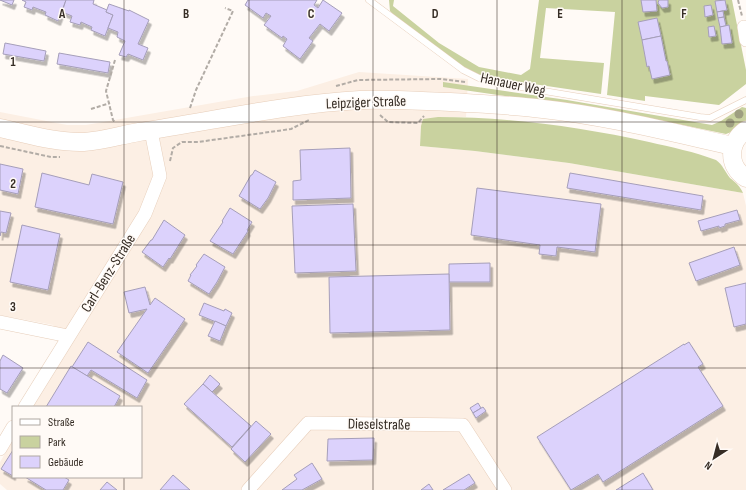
<svg xmlns="http://www.w3.org/2000/svg" width="746" height="490" viewBox="0 0 746 490" font-family="'Sofia Sans Condensed',sans-serif">
<style>
.built{fill:#fcefe4}
.green{fill:#c9d29f}
.building{fill:#dcd2fc;stroke:#a59eb9;filter:url(#shadow)}
.lines{fill:none;stroke-linecap:round;stroke-linejoin:round}
.lane-casing{stroke:#e7ceba;stroke-width:7}
.street-casing{stroke:#e7ceba;stroke-width:14}
.secondary-casing{stroke:#e7ceba;stroke-width:19}
.path{stroke:#b2aca6;stroke-width:2;stroke-dasharray:4 2;stroke-linecap:butt}
.lane{stroke:#fff;stroke-width:6}
.street{stroke:#fff;stroke-width:13}
.secondary{stroke:#fff;stroke-width:18}
.tree{fill:#9e9f80}
.grid{fill:none;stroke:#362d25;stroke-width:1;stroke-opacity:0.55}
.labels{text-anchor:middle;stroke-width:3;stroke-linejoin:round;paint-order:stroke}
.street-label{font-size:15px;fill:#362d25;stroke:#fffaf6}
.grid-label{font-size:13px;text-anchor:middle;font-weight:bold;fill:#362d25;stroke:#fffaf6;stroke-width:3;stroke-linejoin:round;paint-order:stroke}
</style>
<defs>
<filter id="shadow"><feDropShadow dx="2.5" dy="4.5" stdDeviation="0" flood-color="#0004"/></filter>
</defs>
<rect width="100%" height="100%" fill="#fffaf6"/>
<path class="built" d="M 359,72 L 468,79 L 466,117 L 438,117 L 421,126 L 420,146 L 475,151 L 569,163 L 743,193 L 746,206 L 746,490 L 7,490 L 0,484 L 0,462 L 13,440 L 13,477 L 141,477 L 141,407 L 32,407 L 61,357 L 53,325 L 0,315 L 0,112 L 67,125 L 86,125 L 253,96 L 297,91 Z"/>
<g class="green">
<path d="M 389,0 L 394,0 L 393,6 L 439,43 L 479,67 L 521,75 L 530,69 L 539,0 L 732,0 L 746,70 L 746,84 L 719,105 L 645,96 L 645,101 L 607,95 L 615,12 L 546,8 L 540,58 L 604,63 L 601,94 L 486,77 C 454,67 421,36 394,16 L 390,11 Z"/>
<path d="M 443,82 L 567,100 L 712,125 L 721,121 L 742,107 L 746,108 L 746,121 L 734,131 L 726,134 L 629,114 L 443,87 Z"/>
<path d="M 438,117 C 508,117 580,127 649,142 C 671,147 695,152 716,160 C 723,165 725,172 730,178 C 736,183 740,186 743,193 L 569,163 L 475,151 L 420,146 L 421,126 L 423,119 Z"/>
</g>
<g class="building">
<path d="M 0,0 L 14,0 L 12,5 Z"/>
<path d="M 22,0 L 66,0 L 58,21 L 45,15 L 46,12 L 33,7 L 32,10 L 24,7 L 26,2 Z"/>
<path d="M 66,0 L 94,0 L 93,4 L 107,10 L 106,12 L 113,15 L 105,36 L 91,30 L 92,27 L 81,22 L 80,25 L 70,22 L 72,16 L 62,12 Z"/>
<path d="M 248,0 L 317,0 L 314,5 L 318,8 L 323,0 L 342,13 L 329,31 L 320,24 L 309,38 L 313,41 L 300,59 L 283,46 L 287,39 L 283,36 L 282,38 L 264,25 L 271,16 L 266,13 L 263,18 L 245,5 Z"/>
<path d="M 641,0 L 656,0 L 657,11 L 643,12 Z"/>
<path d="M 659,0 L 668,0 L 668,7 L 662,8 L 658,3 Z"/>
<path d="M 725,0 L 727,10 L 717,12 L 715,1 Z"/>
<path d="M 109,4 L 129,11 L 129,10 L 149,20 L 138,44 L 148,48 L 143,60 L 128,54 L 126,57 L 119,55 L 125,41 L 117,37 L 118,32 L 108,28 L 113,15 L 106,12 Z"/>
<path d="M 711,5 L 713,15 L 705,17 L 704,6 Z"/>
<path d="M 723,11 L 724,17 L 718,18 L 717,12 Z"/>
<path d="M 724,17 L 726,26 L 720,27 L 718,18 Z"/>
<path d="M 657,18 L 661,36 L 642,40 L 638,22 Z"/>
<path d="M 729,25 L 732,43 L 722,44 L 720,27 Z"/>
<path d="M 714,26 L 716,36 L 709,37 L 708,27 Z"/>
<path d="M 661,36 L 666,61 L 667,61 L 670,75 L 652,79 L 649,66 L 647,67 L 642,40 Z"/>
<path d="M 5,43 L 46,51 L 44,61 L 3,54 Z"/>
<path d="M 59,53 L 110,62 L 108,73 L 57,64 Z"/>
<path d="M 350,148 L 351,198 L 293,200 L 293,181 L 301,180 L 300,150 Z"/>
<path d="M 0,164 L 23,169 L 18,194 L 0,190 Z"/>
<path d="M 255,170 L 276,182 L 268,198 L 260,209 L 239,196 L 251,175 L 252,175 Z"/>
<path d="M 42,173 L 89,185 L 92,174 L 123,182 L 113,224 L 35,207 Z"/>
<path d="M 570,173 L 703,196 L 701,210 L 567,188 Z"/>
<path d="M 477,188 L 601,204 L 595,252 L 557,247 L 556,256 L 539,254 L 540,245 L 471,235 Z"/>
<path d="M 353,204 L 356,271 L 295,273 L 292,206 Z"/>
<path d="M 230,208 L 252,222 L 247,230 L 248,231 L 233,254 L 210,241 L 223,222 L 222,221 Z"/>
<path d="M 737,210 L 740,220 L 725,224 L 725,226 L 719,228 L 719,226 L 701,231 L 698,221 Z"/>
<path d="M 0,211 L 11,213 L 6,233 L 1,232 L 0,236 Z"/>
<path d="M 164,220 L 185,235 L 170,259 L 169,258 L 163,267 L 142,252 L 151,240 L 152,240 Z"/>
<path d="M 22,225 L 60,234 L 48,290 L 10,282 Z"/>
<path d="M 734,247 L 740,265 L 696,281 L 689,263 Z"/>
<path d="M 204,254 L 225,267 L 217,282 L 209,294 L 188,281 L 191,275 L 190,275 L 197,266 L 196,265 Z"/>
<path d="M 490,263 L 490,282 L 449,282 L 449,264 Z"/>
<path d="M 449,274 L 450,330 L 330,333 L 329,277 Z"/>
<path d="M 746,283 L 746,324 L 734,327 L 725,288 Z"/>
<path d="M 145,287 L 150,305 L 155,298 L 185,319 L 148,373 L 117,352 L 147,309 L 129,313 L 124,292 Z"/>
<path d="M 204,303 L 224,311 L 225,309 L 232,313 L 226,326 L 199,315 Z"/>
<path d="M 215,321 L 226,326 L 220,341 L 208,336 Z"/>
<path d="M 88,342 L 147,380 L 137,398 L 91,370 L 87,376 L 72,367 Z"/>
<path d="M 689,342 L 703,364 L 698,367 L 723,406 L 603,482 L 598,474 L 571,490 L 537,437 L 684,344 L 684,345 Z"/>
<path d="M 3,355 L 23,368 L 7,393 L 0,389 L 0,361 Z"/>
<path d="M 71,366 L 120,396 L 114,407 L 46,407 Z"/>
<path d="M 210,375 L 220,384 L 212,392 L 203,384 Z"/>
<path d="M 203,384 L 251,426 L 232,447 L 184,404 Z"/>
<path d="M 478,403 L 481,408 L 473,413 L 470,408 Z"/>
<path d="M 483,407 L 486,411 L 476,418 L 473,413 Z"/>
<path d="M 256,421 L 271,434 L 245,462 L 231,449 Z"/>
<path d="M 374,438 L 373,460 L 327,461 L 328,439 Z"/>
<path d="M 13,450 L 13,476 L 1,469 Z"/>
<path d="M 312,463 L 322,479 L 302,490 L 282,490 L 297,479 L 294,475 Z"/>
<path d="M 643,473 L 653,490 L 616,490 Z"/>
<path d="M 469,474 L 475,483 L 464,490 L 443,490 Z"/>
<path d="M 173,475 L 190,490 L 160,490 Z"/>
<path d="M 25,477 L 64,477 L 69,480 L 63,490 L 46,490 Z"/>
<path d="M 107,482 L 117,490 L 100,490 Z"/>
<path d="M 429,484 L 433,490 L 421,490 Z"/>
</g>
<g class="lines">
<g class="lane-casing">
<path id="lane" d="M 369,0 L 463,70 L 479,78 L 496,83 L 700,117 L 710,118 L 746,100"/>
</g>
<g class="street-casing">
<g id="street">
<path d="M 744,27 L 746,40"/>
<path d="M 0,322 L 68,336"/>
<path d="M 25,407 L 145,214 L 160,176 L 151,131"/>
<path d="M 0,449 L 13,427"/>
<path d="M 248,490 L 308,423 L 463,425 L 505,490"/>
</g>
</g>
<g class="secondary-casing">
<g id="secondary">
<path d="M 0,128 C 28,134 56,143 84,142 C 103,141 121,135 139,132 C 213,121 286,104 360,100 C 390,99 420,101 450,102 C 481,104 512,105 543,109 C 607,116 670,132 733,146"/>
<path d="M 746,130 C 728,142 727,166 746,178"/>
</g>
</g>
<g class="path">
<path d="M 738,0 L 742,16"/>
<path d="M 115,60 L 106,91 L 113,120 L 115,122"/>
<path d="M 336,86 L 358,80 L 441,79 L 466,82"/>
<path d="M 190,108 L 196,90 L 233,11 L 225,8"/>
<path d="M 91,109 L 110,103"/>
<path d="M 380,115 L 388,122 L 418,123 L 424,116"/>
<path d="M 0,146 L 51,157 L 60,157"/>
<path d="M 170,161 L 173,148 L 182,142 L 198,142 L 291,129 L 309,120"/>
</g>
<use href="#lane" class="lane"/>
<use href="#street" class="street"/>
<use href="#secondary" class="secondary"/>
</g>
<g class="tree">
<circle cx="739" cy="114" r="4.5"/>
<circle cx="730" cy="123" r="4.5"/>
</g>
<path class="grid" d="M 124,0 L 124,407M 249,0 L 249,490M 373,0 L 373,490M 497,0 L 497,490M 622,0 L 622,490M 0,122 L 746,122M 0,245 L 746,245M 0,368 L 746,368M 124,477 L 124,490"/>
<g class="labels">
<g class="street-label">
<text transform="translate(513 84) rotate(12)" y="5">Hanauer Weg</text>
<text transform="translate(366 102) rotate(-2)" y="5">Leipziger Straße</text>
<text transform="translate(108 273) rotate(-58)" y="5">Carl-Benz-Straße</text>
<text transform="translate(379 424) rotate(1)" y="5">Dieselstraße</text>
</g>
</g>
<g class="grid-label">
<text x="62" y="18">A</text>
<text x="186" y="18">B</text>
<text x="311" y="18">C</text>
<text x="435" y="18">D</text>
<text x="560" y="18">E</text>
<text x="684" y="18">F</text>
<text x="13" y="66">1</text>
<text x="13" y="188">2</text>
<text x="13" y="311">3</text>
</g>
<rect x="12" y="406" width="130" height="72" fill="#fffaf6" stroke="#afa8a2"/>
<rect x="20" y="419" width="20" height="6" fill="#ffffff" stroke="#afa8a2"/>
<text x="48" y="426" font-size="12" fill="#362d25">Straße</text>
<rect x="20" y="436" width="20" height="12" fill="#c9d29f" stroke="#afa8a2"/>
<text x="48" y="446" font-size="12" fill="#362d25">Park</text>
<rect x="20" y="456" width="20" height="12" fill="#dcd2fc" stroke="#afa8a2"/>
<text x="48" y="466" font-size="12" fill="#362d25">Gebäude</text>
<g transform="translate(714 458) rotate(216)" stroke="#fffaf6" stroke-width="3" paint-order="stroke">
<path d="M0-3L7 15L0 10L-7 15Z" fill="#362d25"/>
<text y="-6" font-size="11" font-weight="bold" text-anchor="middle" fill="#362d25">N</text>
</g>
</svg>
